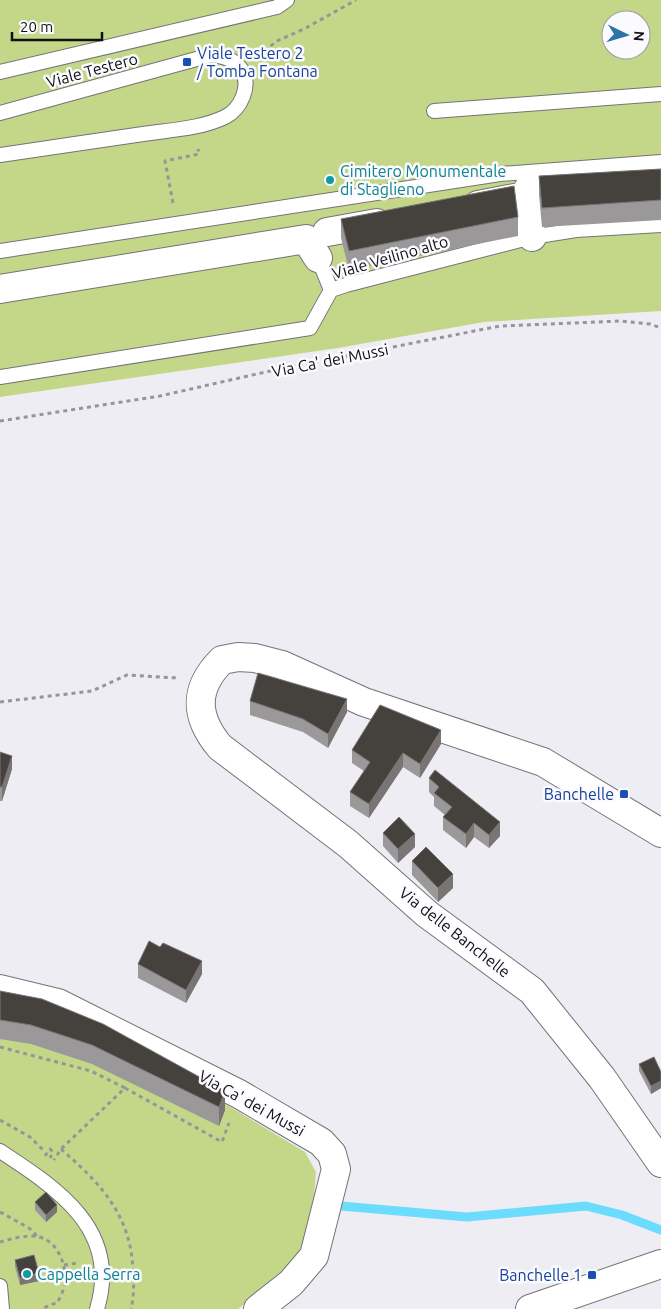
<svg xmlns="http://www.w3.org/2000/svg" width="661" height="1309" viewBox="0 0 661 1309" font-family="Ubuntu,sans-serif">
<style>
.green{fill:#c4d788;fill-rule:evenodd}
.lines{fill:none;stroke-linecap:round;stroke-linejoin:round}
.stream{stroke:#6cdcfe;stroke-width:9}
.lane-casing{stroke:#747378;stroke-width:16}
.street-casing{stroke:#747378;stroke-width:30}
.path{stroke:#969599;stroke-width:3;stroke-dasharray:4 4;stroke-linecap:butt}
.lane{stroke:#fff;stroke-width:14}
.street{stroke:#fff;stroke-width:28}
.wall{fill:#9a9898}
.shaded-wall{fill:#787574}
.building{fill:#45423e;stroke:#787574}
.transit-dot{fill:#1a4fb4;stroke:#fbfafe;stroke-width:2}
.culture-dot{fill:#0f9aa8;stroke:#fbfafe;stroke-width:2}
.labels{text-anchor:middle;stroke-width:5;stroke-linejoin:round;paint-order:stroke}
.transit-label{font-size:16px;fill:#164399;stroke:#fbfafe;text-anchor:end}
.street-label{font-size:16px;fill:#100f11;stroke:#fbfafe}
.culture-label{font-size:16px;fill:#0d838f;stroke:#fbfafe;text-anchor:start}
</style>
<rect width="100%" height="100%" fill="#eeedf3"/>
<g class="green">
<path d="M 0,0 L 661,0 L 661,311 L 484,322 L 338,348 L 0,397 ZM 611,20 L 641,20 L 641,50 L 611,50 Z"/>
<path d="M 0,1002 L 104,1038 L 232,1108 L 305,1152 L 316,1172 L 312,1222 L 292,1267 L 238,1309 L 0,1309 Z"/>
</g>
<g class="lines">
<path class="stream" d="M 341,1206 L 467,1217 L 586,1206 L 622,1215 L 661,1230"/>
<g class="lane-casing">
<g id="lane">
<path d="M 0,72 L 277,7 L 287,0"/>
<path d="M 434,111 L 661,94"/>
<path d="M 0,113 L 211,55 C 222,56 235,60 241,69 C 252,85 241,109 225,117 C 200,129 169,130 143,134 C 95,141 48,148 0,155"/>
<path d="M 0,251 L 500,174 L 661,162"/>
<path d="M 318,258 L 331,290"/>
<path d="M 0,377 L 310,328 L 331,290 L 346,285 L 532,237 L 576,230 L 661,225"/>
<path d="M 0,1151 C 58,1189 121,1230 97,1309"/>
<path d="M 0,1286 L 2,1309"/>
</g>
</g>
<g class="street-casing">
<g id="street">
<path d="M 525,196 L 532,237"/>
<path d="M 478,205 L 525,196 L 528,189 L 577,186"/>
<path d="M 327,232 L 377,223"/>
<path d="M 0,289 L 306,239 L 318,258"/>
<path d="M 661,833 L 543,762 L 364,702 L 282,665 L 255,658 L 238,657 L 222,660 C 193,689 195,717 220,747 L 348,844 L 427,914 L 532,991 L 602,1078 L 661,1163"/>
<path d="M 0,989 L 58,1003 L 239,1094 L 321,1142 L 332,1154 L 336,1169 L 314,1256 L 291,1283 L 258,1309"/>
<path d="M 530,1309 L 661,1264"/>
</g>
</g>
<g class="path">
<path d="M 258,56 L 277,41 L 304,29 L 356,0"/>
<path d="M 173,203 L 165,161 L 199,154 L 198,149"/>
<path d="M 0,421 L 160,396 L 270,371 L 500,326 L 620,321 L 650,324 L 661,328"/>
<path d="M 0,702 L 92,691 L 127,675 L 178,678"/>
<path d="M 0,1047 L 91,1071 L 125,1088 L 61,1149 L 54,1160"/>
<path d="M 125,1088 L 222,1142 L 229,1123"/>
<path d="M 0,1120 L 30,1137 L 45,1152"/>
<path d="M 61,1149 C 101,1184 131,1215 133,1271 C 134,1283 134,1297 131,1309"/>
<path d="M 45,1156 L 50,1149 L 53,1152 L 50,1158"/>
<path d="M 0,1212 L 29,1228 L 38,1237"/>
<path d="M 0,1242 C 11,1239 27,1234 39,1237 C 58,1241 67,1266 65,1284 C 64,1290 60,1297 58,1302 L 41,1309"/>
<path d="M 64,1265 L 78,1263"/>
</g>
<use href="#lane" class="lane"/>
<use href="#street" class="street"/>
</g>
<g class="wall">
<path d="M 661,169 L 661,220 L 542,227 L 539,195 L 539,176 Z"/>
<path d="M 518,217 L 518,236 L 349,270 L 341,238 L 341,219 Z"/>
<path d="M 250,701 L 347,712 L 328,748 L 303,732 L 250,715 Z"/>
<path d="M 441,744 L 420,778 L 403,767 L 369,818 L 350,806 L 350,792 L 364,771 L 352,763 L 352,750 Z"/>
<path d="M 0,752 L 12,769 L 2,801 L 0,801 Z"/>
<path d="M 429,778 L 500,836 L 489,848 L 474,837 L 466,848 L 443,830 L 443,817 L 445,815 L 434,806 L 434,797 L 429,792 Z"/>
<path d="M 383,833 L 415,847 L 398,863 L 383,846 Z"/>
<path d="M 412,861 L 453,888 L 438,902 L 412,875 Z"/>
<path d="M 138,964 L 202,974 L 186,1003 L 138,978 Z"/>
<path d="M 0,991 L 225,1110 L 219,1126 L 92,1064 L 31,1044 L 0,1039 Z"/>
<path d="M 639,1064 L 661,1072 L 661,1088 L 651,1094 L 639,1071 Z"/>
<path d="M 35,1202 L 57,1212 L 46,1222 L 35,1210 Z"/>
<path d="M 15,1260 L 39,1281 L 20,1285 L 15,1267 Z"/>
</g>
<g class="shaded-wall">
<path d="M 347,699 L 347,712 L 328,748 L 328,734 Z"/>
<path d="M 441,730 L 441,744 L 420,778 L 420,764 Z"/>
<path d="M 403,753 L 403,767 L 369,818 L 369,804 Z"/>
<path d="M 12,756 L 12,769 L 2,801 L 2,787 Z"/>
<path d="M 500,822 L 500,836 L 489,848 L 489,835 Z"/>
<path d="M 474,823 L 474,837 L 466,848 L 466,834 Z"/>
<path d="M 415,834 L 415,847 L 398,863 L 398,849 Z"/>
<path d="M 453,874 L 453,888 L 438,902 L 438,888 Z"/>
<path d="M 202,961 L 202,974 L 186,1003 L 186,990 Z"/>
<path d="M 661,1081 L 661,1088 L 651,1094 L 651,1086 Z"/>
<path d="M 225,1091 L 225,1110 L 219,1126 L 219,1107 Z"/>
<path d="M 57,1205 L 57,1212 L 46,1222 L 46,1215 Z"/>
<path d="M 39,1273 L 39,1281 L 20,1285 L 20,1278 Z"/>
</g>
<g class="building">
<path d="M 661,169 L 661,200 L 542,208 L 539,176 Z"/>
<path d="M 514,186 L 518,217 L 349,251 L 341,219 Z"/>
<path d="M 258,673 L 347,699 L 328,734 L 303,719 L 250,701 Z"/>
<path d="M 380,705 L 441,730 L 420,764 L 403,753 L 369,804 L 350,792 L 370,762 L 352,750 Z"/>
<path d="M 0,752 L 12,756 L 2,787 L 0,787 Z"/>
<path d="M 435,770 L 500,822 L 489,835 L 474,823 L 466,834 L 443,817 L 452,807 L 434,793 L 439,787 L 429,778 Z"/>
<path d="M 399,817 L 415,834 L 398,849 L 383,833 Z"/>
<path d="M 426,847 L 453,874 L 438,888 L 412,861 Z"/>
<path d="M 149,941 L 160,947 L 163,943 L 202,961 L 186,990 L 138,964 Z"/>
<path d="M 0,991 L 42,999 L 103,1024 L 225,1091 L 219,1107 L 92,1045 L 31,1025 L 0,1020 Z"/>
<path d="M 654,1057 L 661,1072 L 661,1081 L 651,1086 L 639,1064 Z"/>
<path d="M 46,1192 L 57,1205 L 46,1215 L 35,1202 Z"/>
<path d="M 34,1255 L 39,1273 L 20,1278 L 15,1260 Z"/>
</g>
<g class="transit-dot">
<rect x="182" y="57" width="10" height="10" rx="2.5"/>
<rect x="619" y="789" width="10" height="10" rx="2.5"/>
<rect x="587" y="1270" width="10" height="10" rx="2.5"/>
</g>
<g class="culture-dot">
<circle cx="330" cy="180" r="5"/>
<circle cx="27" cy="1274" r="5"/>
</g>
<g class="labels">
<g class="transit-label">
<text x="197" y="59" text-anchor="start">Viale Testero 2<tspan x="197" dy="18">/ Tomba Fontana</tspan></text>
<text x="614" y="800">Banchelle</text>
<text x="582" y="1281">Banchelle 1</text>
</g>
<g class="street-label">
<text transform="translate(92 70) rotate(-15)" y="6">Viale Testero</text>
<text transform="translate(390 257) rotate(-16)" y="6">Viale Veilino alto</text>
<text transform="translate(330 360) rotate(-11)" y="6">Via Ca' dei Mussi</text>
<text transform="translate(455 932) rotate(38)" y="6">Via delle Banchelle</text>
<text transform="translate(252 1103) rotate(29)" y="6">Via Ca' dei Mussi</text>
</g>
<g class="culture-label">
<text x="340" y="177">Cimitero Monumentale<tspan x="340" dy="18">di Staglieno</tspan></text>
<text x="37" y="1280">Cappella Serra</text>
</g>
</g>
<g transform="translate(626 35) rotate(95)"><circle r="24" fill="#fbfafe" stroke="#9d9c9f"/>
<path d="M0-4L9 19L0 12L-9 19Z" fill="#2e73a8"/>
<text y="-8" font-size="14" font-weight="bold" text-anchor="middle" fill="#100f11">N</text>
</g>
<path d="M12 32v8h90v-8" fill="none" stroke="#100f11" stroke-width="2.5"/>
<text x="20" y="32" font-size="15" fill="#100f11" stroke="#fbfafe" stroke-width="4" paint-order="stroke">20 m</text>
</svg>
